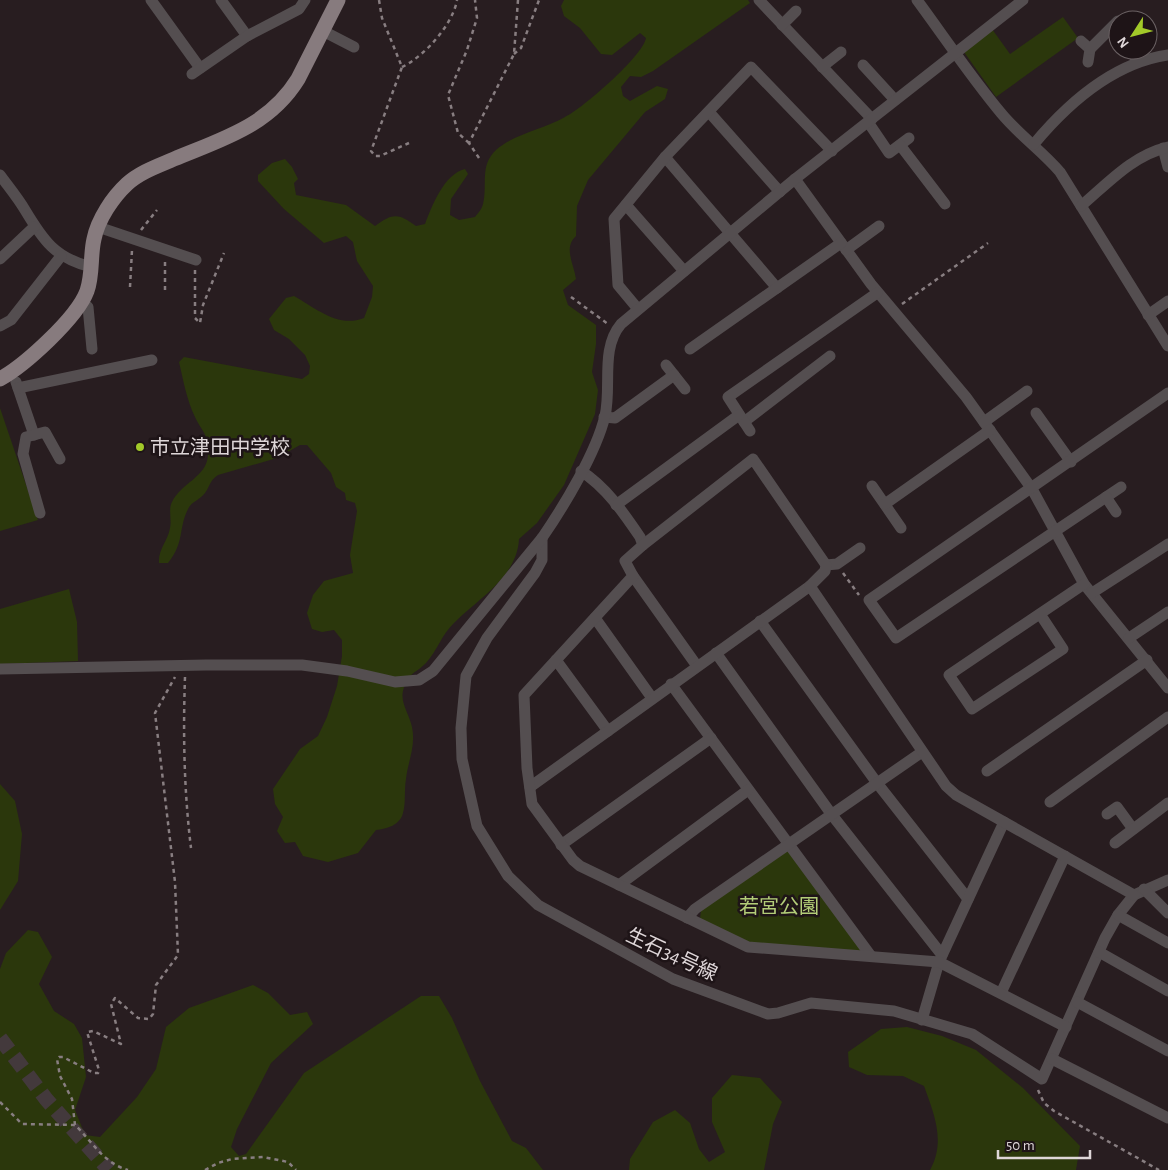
<svg xmlns="http://www.w3.org/2000/svg" width="1168" height="1170" viewBox="0 0 1168 1170" font-family="'Alegreya Sans','Noto Sans JP',sans-serif">
<style>
.green{fill:#2b370c}
.lines{fill:none;stroke-linecap:round;stroke-linejoin:round}
.major-tunnel{stroke:#43393c;stroke-width:15;stroke-dasharray:15 8;stroke-linecap:butt}
.path{stroke:#887e81;stroke-width:2.5;stroke-dasharray:4 4;stroke-linecap:butt}
.minor{stroke:#544e50;stroke-width:11}
.major{stroke:#877b7e;stroke-width:15}
.poi-dot{fill:#a2c929;stroke:#1e1417;stroke-width:2}
.labels{text-anchor:middle;stroke-width:5;stroke-linejoin:round;paint-order:stroke}
.poi-label{font-size:20px;fill:#ded6d8;stroke:#1e1417;text-anchor:start}
.park-label{font-size:20px;fill:#b3cd78;stroke:#1e1417}
.street-label{font-size:20px;fill:#ded6d8;stroke:#1e1417}
</style>
<rect width="100%" height="100%" fill="#281d20"/>
<g class="green">
<path d="M 564,0 L 748,0 L 750,3 L 653,71 L 641,77 L 630,76 L 621,87 L 623,96 L 630,101 L 657,86 L 668,89 L 665,99 L 645,112 L 588,180 L 577,206 L 576,236 C 563,248 574,264 576,279 L 563,290 L 568,305 L 596,325 L 596,344 L 592,372 L 598,390 L 595,414 L 564,485 L 537,523 L 519,539 C 517,577 479,598 454,623 C 442,634 437,651 426,663 C 414,675 408,672 403,691 C 400,702 410,716 412,727 C 416,746 408,761 406,779 C 404,790 406,803 403,813 C 400,825 387,829 376,830 L 358,853 L 328,862 L 303,856 L 295,842 L 285,843 L 277,831 L 283,817 L 275,804 L 273,789 L 300,749 L 318,736 L 327,717 L 337,686 L 342,656 L 342,640 L 334,630 L 322,632 L 312,629 L 307,613 L 313,595 L 324,581 L 353,573 L 350,555 L 357,511 L 355,503 L 346,500 L 345,493 L 336,487 L 331,473 L 307,445 L 300,445 L 277,458 L 218,475 C 210,480 210,486 205,493 C 200,500 192,501 188,509 C 178,529 185,542 168,563 L 159,563 C 158,549 168,541 170,528 C 172,520 168,509 172,502 C 181,483 207,477 208,455 C 210,436 202,432 195,417 C 187,401 183,379 179,362 L 184,357 L 302,379 L 309,374 L 310,366 L 305,355 L 289,339 L 274,330 L 269,319 L 286,298 L 294,296 C 317,309 338,328 364,318 L 372,297 L 373,286 L 357,261 L 353,242 L 346,236 L 324,243 L 284,209 L 258,181 L 258,175 L 272,163 L 285,159 L 292,167 L 298,179 L 294,183 L 296,195 L 346,205 L 375,226 C 393,213 398,213 416,226 L 425,224 C 432,206 444,174 465,169 L 468,174 L 451,199 L 450,215 L 459,220 L 475,217 C 478,213 482,209 483,204 C 488,185 479,166 496,150 C 514,134 544,129 565,117 C 582,109 643,56 646,38 L 640,33 L 612,55 L 601,54 L 580,28 L 564,16 L 561,6 Z"/>
<path d="M 1063,17 L 1078,38 L 996,97 L 964,52 L 992,29 L 1010,54 Z"/>
<path d="M 0,408 L 38,520 L 0,531 Z"/>
<path d="M 69,589 L 77,622 L 78,661 L 0,664 L 0,609 Z"/>
<path d="M 0,784 L 15,801 L 22,834 L 18,881 L 0,910 Z"/>
<path d="M 788,850 L 864,952 L 746,942 L 700,919 L 701,910 Z"/>
<path d="M 28,930 L 38,932 L 52,957 L 39,984 L 54,1011 L 74,1024 L 82,1038 L 86,1077 L 75,1110 L 85,1135 L 100,1137 L 137,1097 L 156,1069 L 166,1027 L 189,1008 L 253,985 L 268,993 L 290,1015 L 307,1012 L 313,1024 L 271,1063 L 237,1129 L 231,1147 L 239,1156 L 246,1154 L 304,1073 L 421,996 L 439,996 L 452,1018 L 480,1081 L 512,1141 L 526,1148 L 543,1170 L 0,1170 L 0,969 L 6,953 Z"/>
<path d="M 907,1027 L 942,1036 L 976,1050 L 1023,1088 L 1080,1146 L 1076,1170 L 930,1170 C 946,1141 934,1114 924,1086 L 903,1076 L 867,1075 L 849,1067 L 848,1052 L 881,1029 Z"/>
<path d="M 732,1075 L 760,1078 L 782,1102 L 773,1124 L 764,1170 L 629,1170 L 630,1159 L 653,1122 L 675,1110 L 690,1123 L 699,1149 L 709,1162 L 725,1152 L 712,1122 L 712,1098 Z"/>
</g>
<g class="lines">
<path class="major-tunnel" d="M 0,1038 L 46,1099 L 109,1170"/>
<g class="path">
<path d="M 379,0 L 382,18 L 402,67 L 371,151 L 375,156 L 380,156 L 409,143"/>
<path d="M 514,54 L 521,48 L 539,0"/>
<path d="M 402,67 C 425,56 453,24 457,0"/>
<path d="M 469,143 L 458,133 L 448,95 L 467,50 L 477,18 L 475,0"/>
<path d="M 479,158 L 469,143 L 514,54 L 518,0"/>
<path d="M 141,230 L 157,210"/>
<path d="M 195,270 L 195,318 L 200,323 L 203,305 L 224,253"/>
<path d="M 130,287 L 132,250"/>
<path d="M 165,290 L 165,260"/>
<path d="M 571,297 L 608,324"/>
<path d="M 902,304 L 988,243"/>
<path d="M 843,573 L 859,595"/>
<path d="M 185,677 C 183,734 184,791 191,848"/>
<path d="M 1038,1090 L 1044,1103 L 1054,1111 L 1159,1170"/>
<path d="M 0,1102 L 22,1124 L 75,1125 C 92,1141 103,1163 128,1170"/>
<path d="M 75,1125 L 72,1099 L 60,1076 L 57,1059 L 59,1057 L 63,1057 L 94,1073 L 98,1073 L 99,1070 L 87,1032 L 93,1031 L 121,1044 L 111,1004 L 115,998 L 138,1018 L 149,1019 L 153,1014 L 156,985 L 178,955 L 175,882 L 155,713 L 175,677"/>
<path d="M 205,1170 L 218,1163 L 232,1159 L 263,1157 L 288,1162 L 296,1170"/>
</g>
<g class="minor">
<path d="M 151,0 L 200,68"/>
<path d="M 221,0 L 247,36"/>
<path d="M 759,0 L 872,119"/>
<path d="M 917,0 C 945,38 971,77 1001,113 C 1019,135 1042,151 1060,172 L 1168,346"/>
<path d="M 782,25 L 796,11"/>
<path d="M 323,31 L 354,47"/>
<path d="M 1081,41 L 1090,49 L 1088,62"/>
<path d="M 1090,49 L 1118,21"/>
<path d="M 1130,50 L 1138,62"/>
<path d="M 863,65 L 895,100"/>
<path d="M 822,67 L 841,52"/>
<path d="M 192,74 L 247,36 L 299,9 L 305,0"/>
<path d="M 709,112 L 780,192"/>
<path d="M 868,122 L 889,153 L 909,138"/>
<path d="M 1034,144 C 1069,102 1113,63 1168,55"/>
<path d="M 900,145 L 945,204"/>
<path d="M 1163,148 L 1168,167"/>
<path d="M 665,157 L 777,288"/>
<path d="M 0,175 C 8,186 18,198 25,210 C 43,240 55,258 91,267"/>
<path d="M 795,179 L 871,284 L 966,397 L 1032,489 L 1084,584 L 1168,688"/>
<path d="M 626,205 L 684,271"/>
<path d="M 1081,206 C 1108,183 1133,155 1168,147"/>
<path d="M 98,227 L 196,260"/>
<path d="M 846,250 L 879,226"/>
<path d="M 0,259 L 34,227"/>
<path d="M 82,302 L 88,307 L 92,349"/>
<path d="M 638,309 L 618,285 L 614,219 L 665,157 L 751,67 L 832,151"/>
<path d="M 1148,315 L 1168,301"/>
<path d="M 0,326 L 11,320 L 61,256"/>
<path d="M 690,349 L 841,243"/>
<path d="M 666,365 L 685,389"/>
<path d="M 16,382 L 34,435"/>
<path d="M 18,388 L 152,360"/>
<path d="M 1036,413 L 1071,462"/>
<path d="M 604,417 L 615,418 L 674,375"/>
<path d="M 744,422 L 830,356"/>
<path d="M 984,422 L 1027,391"/>
<path d="M 750,431 L 728,397 L 877,293"/>
<path d="M 581,471 C 606,487 623,512 640,537 L 643,545"/>
<path d="M 872,486 L 901,528"/>
<path d="M 1121,487 L 896,638 L 869,600 L 1168,393"/>
<path d="M 1106,497 L 1116,512"/>
<path d="M 885,504 L 990,430"/>
<path d="M 616,505 L 739,415"/>
<path d="M 40,513 L 23,454 L 26,437 L 45,432 L 60,459"/>
<path d="M 542,538 L 542,560 L 535,573 L 487,638 L 466,676 L 461,728 L 462,759 L 477,826 L 508,876 L 538,905 L 673,979 L 768,1014 L 778,1013 L 811,1003 L 894,1011 L 972,1034 L 1042,1079 L 1105,938 L 1118,915 L 1134,895 L 1168,880"/>
<path d="M 826,565 L 837,564 L 860,548"/>
<path d="M 633,576 L 697,666"/>
<path d="M 1092,593 L 1168,544"/>
<path d="M 1040,614 L 1063,649 L 972,709 L 949,675 L 1084,584"/>
<path d="M 595,618 L 652,698"/>
<path d="M 760,621 L 877,783 L 968,899"/>
<path d="M 1129,638 L 1168,612"/>
<path d="M 716,653 L 832,815 L 942,955"/>
<path d="M 556,660 L 608,731"/>
<path d="M 0,669 L 206,665 L 302,665 L 347,671 L 395,682 L 419,680 L 433,671 L 542,538 C 564,506 596,453 605,416 C 612,386 600,349 621,324 L 795,179 L 1023,0"/>
<path d="M 671,684 L 871,956"/>
<path d="M 987,771 L 1147,660"/>
<path d="M 530,787 L 810,586"/>
<path d="M 1050,802 L 1168,717"/>
<path d="M 1107,814 L 1117,807 L 1133,829"/>
<path d="M 1115,843 L 1168,803"/>
<path d="M 561,845 L 711,738"/>
<path d="M 619,885 L 748,790"/>
<path d="M 1144,889 L 1168,913"/>
<path d="M 1118,915 L 1168,943"/>
<path d="M 687,918 L 695,909 L 922,752"/>
<path d="M 1099,952 L 1168,991"/>
<path d="M 1001,993 L 1065,856"/>
<path d="M 1077,1002 L 1168,1051"/>
<path d="M 922,1020 L 939,962 L 1004,822"/>
<path d="M 1066,1027 L 939,962 L 748,947 L 580,866 L 573,860 L 532,804 L 527,768 L 524,695 L 633,576 L 625,561 L 643,545 L 753,459 L 826,565 L 825,571 L 810,586 L 946,786 L 956,795 L 1134,895"/>
<path d="M 1052,1059 L 1168,1118"/>
</g>
<path class="major" d="M 0,379 C 25,365 77,318 87,291 C 93,274 90,256 94,239 C 98,219 113,197 127,184 C 140,172 158,166 174,159 C 222,139 269,126 298,79 L 338,0"/>
</g>
<circle class="poi-dot" cx="140" cy="447" r="5"/>
<g class="labels">
<g class="poi-label">
<text x="150" y="454">市立津田中学校</text>
</g>
<g class="park-label">
<text x="779" y="913">若宮公園</text>
</g>
<g class="street-label">
<text transform="translate(672 954) rotate(25)" y="7">生石34号線</text>
</g>
</g>
<g transform="translate(1133 35) rotate(234)"><circle r="24" fill="#1e1417" stroke="#6b6264"/>
<path d="M0-4L9 19L0 12L-9 19Z" fill="#a2c929"/>
<text y="-8" font-size="14" font-weight="bold" text-anchor="middle" fill="#ded6d8">N</text>
</g>
<path d="M998 1150v8h92v-8" fill="none" stroke="#ded6d8" stroke-width="2.5"/>
<text x="1006" y="1150" font-size="15" fill="#ded6d8" stroke="#1e1417" stroke-width="4" paint-order="stroke">50 m</text>
</svg>
